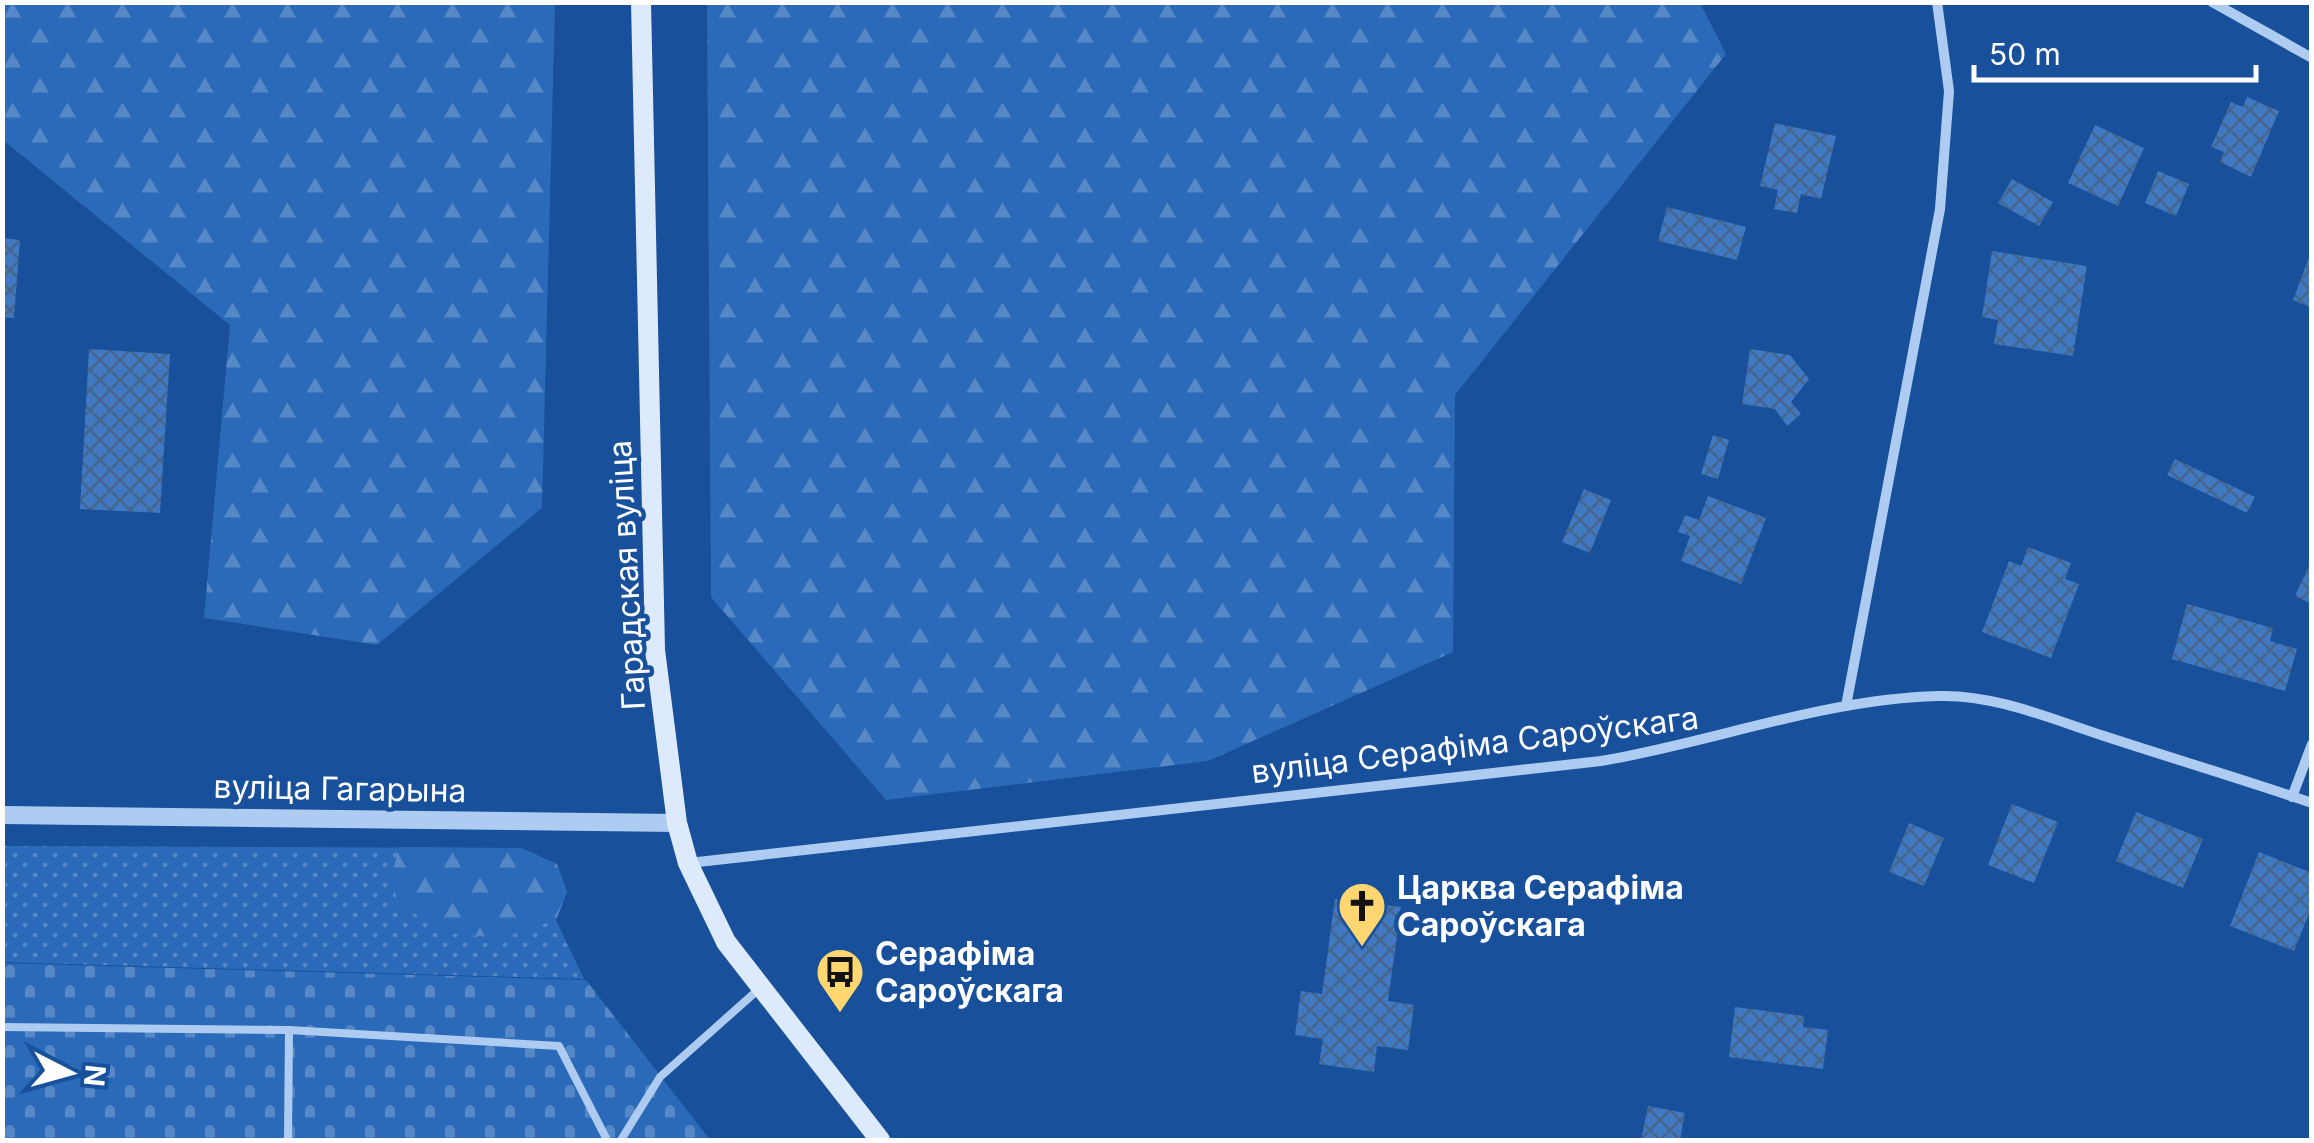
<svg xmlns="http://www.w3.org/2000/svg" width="2314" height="1143" viewBox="0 0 2314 1143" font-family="Inter,sans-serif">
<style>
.grass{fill:url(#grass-dots)}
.forest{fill:url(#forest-firs)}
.cemetery{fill:url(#cemetery-stones)}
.building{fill:url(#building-cross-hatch)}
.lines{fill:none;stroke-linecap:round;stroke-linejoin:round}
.service{stroke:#aeccf2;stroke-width:8}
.minor{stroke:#aeccf2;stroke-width:10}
.tertiary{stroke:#aeccf2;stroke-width:18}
.secondary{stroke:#ddeafc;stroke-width:20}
.labels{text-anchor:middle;stroke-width:9;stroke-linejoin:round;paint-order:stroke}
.street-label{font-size:32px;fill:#fff;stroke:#18509b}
.poi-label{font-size:32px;font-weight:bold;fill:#fff;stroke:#18509b;text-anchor:start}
</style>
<defs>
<pattern id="grass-dots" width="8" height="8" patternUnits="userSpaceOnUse" patternTransform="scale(2.5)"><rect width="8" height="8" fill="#2b6ab8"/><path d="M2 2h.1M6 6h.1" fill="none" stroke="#5588c6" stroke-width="1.8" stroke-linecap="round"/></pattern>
<pattern id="forest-firs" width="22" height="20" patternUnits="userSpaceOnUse" patternTransform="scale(2.5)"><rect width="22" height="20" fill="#2b6ab8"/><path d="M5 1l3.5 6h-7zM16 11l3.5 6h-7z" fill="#5588c6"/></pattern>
<pattern id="cemetery-stones" width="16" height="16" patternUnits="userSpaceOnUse" patternTransform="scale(2.5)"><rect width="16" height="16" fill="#2b6ab8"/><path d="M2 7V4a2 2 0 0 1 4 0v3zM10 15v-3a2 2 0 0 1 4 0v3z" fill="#5588c6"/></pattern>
<pattern id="building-cross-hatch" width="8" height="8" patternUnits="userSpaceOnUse" patternTransform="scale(2.5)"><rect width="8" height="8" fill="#4079c1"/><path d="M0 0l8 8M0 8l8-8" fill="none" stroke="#45658c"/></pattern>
</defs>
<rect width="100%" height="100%" fill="#18509b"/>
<path class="grass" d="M 3,846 L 521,848 L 557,864 L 567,892 L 556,920 L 584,979 L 3,962 Z"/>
<g class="forest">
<path d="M 6,3 L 555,3 L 542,508 L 377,645 L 204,618 L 230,325 L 3,140 L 2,5 Z"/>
<path d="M 707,3 L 1700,3 L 1726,54 L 1455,395 L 1453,652 L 1208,761 L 886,800 L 711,597 Z"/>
<path d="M 399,847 L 521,848 L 557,864 L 567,892 L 556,920 L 502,938 L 445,933 L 397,902 L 392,875 Z"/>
</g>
<path class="cemetery" d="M 3,963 L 586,980 L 710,1140 L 3,1140 Z"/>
<g class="building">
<path d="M 2247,97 L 2279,111 L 2251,177 L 2220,162 L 2224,152 L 2211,147 L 2231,102 L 2243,107 Z"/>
<path d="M 1775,123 L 1836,136 L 1821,199 L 1801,194 L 1797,213 L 1774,209 L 1778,190 L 1760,186 Z"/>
<path d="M 2095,125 L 2144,148 L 2118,206 L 2068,183 Z"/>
<path d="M 2158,171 L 2189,184 L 2176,216 L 2145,203 Z"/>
<path d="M 2012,179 L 2053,202 L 2039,226 L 1998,203 Z"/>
<path d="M 1667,207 L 1746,227 L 1737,260 L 1658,241 Z"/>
<path d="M 2,238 L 20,240 L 14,318 L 2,317 Z"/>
<path d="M 1992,251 L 2087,266 L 2073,356 L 1994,344 L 1998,320 L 1982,317 Z"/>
<path d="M 2311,252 L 2312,252 L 2312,308 L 2293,300 Z"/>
<path d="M 89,349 L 170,354 L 160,513 L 80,509 Z"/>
<path d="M 1750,349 L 1790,355 L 1809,379 L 1791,402 L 1801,414 L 1787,426 L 1775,409 L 1742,404 Z"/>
<path d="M 1713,435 L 1729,440 L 1718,479 L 1701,474 Z"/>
<path d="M 2175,459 L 2255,497 L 2247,513 L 2167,475 Z"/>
<path d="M 1584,489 L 1611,500 L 1590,553 L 1562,542 Z"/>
<path d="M 1708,496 L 1766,518 L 1741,584 L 1681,561 L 1690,536 L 1678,532 L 1685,515 L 1699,520 Z"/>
<path d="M 2028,547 L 2071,563 L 2065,579 L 2079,584 L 2051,658 L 1982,632 L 2009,561 L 2021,566 Z"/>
<path d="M 2312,559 L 2312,604 L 2295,596 Z"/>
<path d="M 2187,604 L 2273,628 L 2270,641 L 2297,649 L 2285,691 L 2172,659 Z"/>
<path d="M 2012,804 L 2058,822 L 2034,883 L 1988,865 Z"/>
<path d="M 2136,812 L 2203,839 L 2183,888 L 2116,861 Z"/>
<path d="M 1909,823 L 1944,838 L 1924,886 L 1889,872 Z"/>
<path d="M 2259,852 L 2312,873 L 2312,906 L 2294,951 L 2230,926 Z"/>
<path d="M 1335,899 L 1401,907 L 1388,1001 L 1414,1005 L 1408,1050 L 1377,1046 L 1374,1072 L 1319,1064 L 1323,1039 L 1295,1035 L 1301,991 L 1322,994 Z"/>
<path d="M 1735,1007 L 1804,1016 L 1803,1027 L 1828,1030 L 1823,1069 L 1729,1057 Z"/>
<path d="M 1648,1106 L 1685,1113 L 1680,1140 L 1641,1140 Z"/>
</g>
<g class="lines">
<g class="service">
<path d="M 2,1027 L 289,1030"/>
<path d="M 288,1140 L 289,1030 L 559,1046 L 607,1140"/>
<path d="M 621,1140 L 660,1077 L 759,989"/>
</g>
<g class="minor">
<path d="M 2212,2 L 2312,58"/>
<path d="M 1846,706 L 1940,209 L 1949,91 L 1937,2"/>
<path d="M 2292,797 L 2312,744"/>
<path d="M 689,863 L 1601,761 C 1713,742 1824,699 1938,696 C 1993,694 2049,718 2101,735 C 2171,758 2242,779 2312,803"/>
</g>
<path class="tertiary" d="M 2,815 L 677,823"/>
<path class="secondary" d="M 641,2 L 655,650 L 677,823 L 688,863 L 726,942 L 880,1140"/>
</g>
<defs>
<g id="church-pin" transform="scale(2.5)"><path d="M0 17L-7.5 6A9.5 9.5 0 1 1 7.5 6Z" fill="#ffd66f" stroke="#18509b"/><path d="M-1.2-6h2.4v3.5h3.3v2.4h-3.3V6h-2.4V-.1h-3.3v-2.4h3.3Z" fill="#111"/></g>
<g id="bus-pin" transform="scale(2.5)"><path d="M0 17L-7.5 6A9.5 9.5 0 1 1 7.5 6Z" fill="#ffd66f" stroke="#18509b"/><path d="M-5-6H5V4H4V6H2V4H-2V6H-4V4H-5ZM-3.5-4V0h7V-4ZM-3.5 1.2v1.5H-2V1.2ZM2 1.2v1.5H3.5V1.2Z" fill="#111"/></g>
</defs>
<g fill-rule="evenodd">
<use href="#church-pin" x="1362" y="906"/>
<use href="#bus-pin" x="840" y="972"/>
</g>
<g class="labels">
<g class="street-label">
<text transform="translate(627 575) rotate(-93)" y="11">Гарадская вуліца</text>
<text transform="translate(1475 745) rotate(-7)" y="11">вуліца Серафіма Сароўскага</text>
<text transform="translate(340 789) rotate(1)" y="11">вуліца Гагарына</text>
</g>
<g class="poi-label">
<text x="1397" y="899">Царква Серафіма<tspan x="1397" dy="37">Сароўскага</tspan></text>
<text x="875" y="965">Серафіма<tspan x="875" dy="37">Сароўскага</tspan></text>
</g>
</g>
<rect width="2314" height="1143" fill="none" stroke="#ffffff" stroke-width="10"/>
<g transform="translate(70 1073) rotate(96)" stroke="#18509b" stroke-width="8" paint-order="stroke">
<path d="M0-8L18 38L0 25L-18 38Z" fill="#ffffff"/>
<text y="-15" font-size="28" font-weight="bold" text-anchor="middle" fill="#ffffff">N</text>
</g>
<path d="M1974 65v15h282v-15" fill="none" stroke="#ffffff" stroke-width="5"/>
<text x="1989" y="65" font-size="30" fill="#ffffff" stroke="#18509b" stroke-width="8" paint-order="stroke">50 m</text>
</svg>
